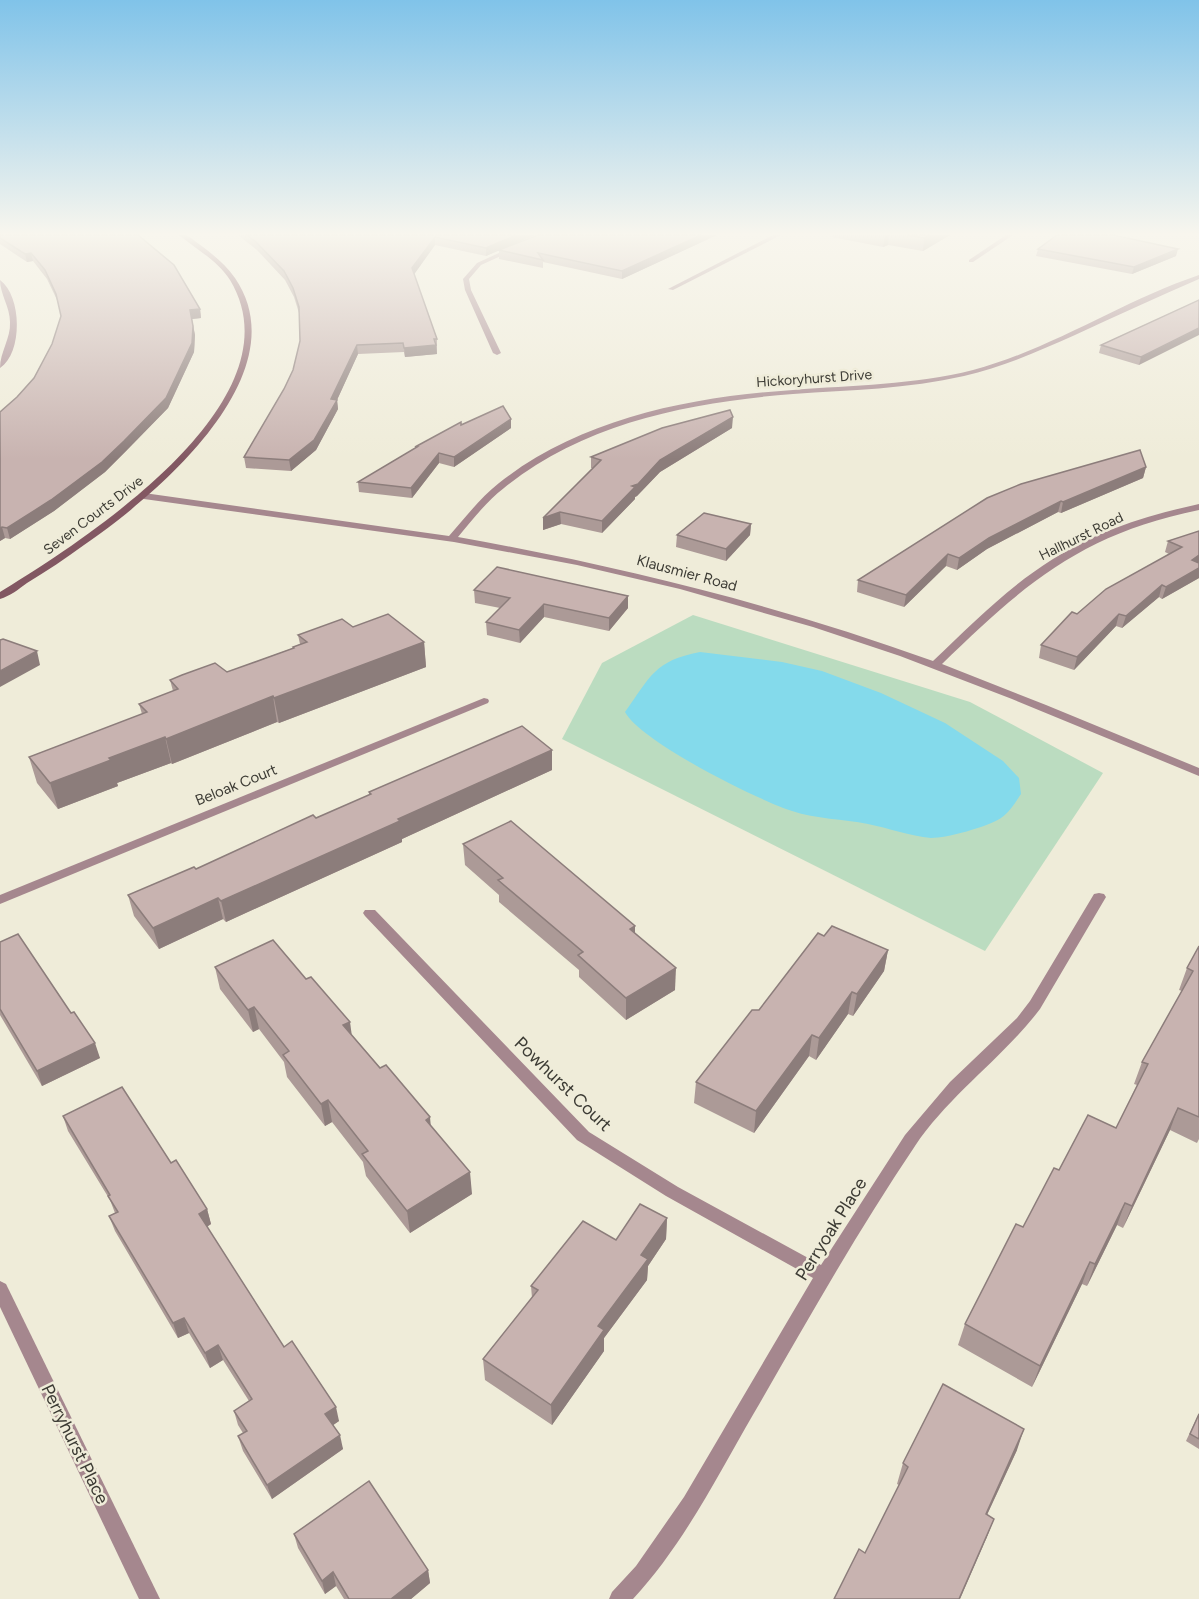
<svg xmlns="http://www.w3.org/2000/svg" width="1199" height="1599" viewBox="0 0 1199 1599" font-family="Figtree,sans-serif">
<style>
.green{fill:#bbdcc0}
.water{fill:#84daeb}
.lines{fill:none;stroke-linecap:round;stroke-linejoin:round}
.street{fill:#a5878e;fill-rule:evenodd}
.secondary{fill:#825762;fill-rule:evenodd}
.wall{fill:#ac9a97}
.shaded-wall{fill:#8c7d7b}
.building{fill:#c8b3b0;stroke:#8c7d7b;stroke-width:1.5}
.labels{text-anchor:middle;stroke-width:5;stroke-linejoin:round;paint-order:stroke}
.far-street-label{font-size:14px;fill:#3c3b34;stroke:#efecd9}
.street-label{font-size:15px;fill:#3c3b34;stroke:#efecd9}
.near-street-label{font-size:18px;fill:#3c3b34;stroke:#efecd9}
</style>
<rect width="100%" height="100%" fill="#efecd9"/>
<path class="green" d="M 693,615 L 970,702 L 1103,773 L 985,951 L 562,739 L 602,663 Z"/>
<path class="water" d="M 700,652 L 782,662 L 822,671 L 881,693 L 945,723 L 1003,761 L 1019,778 L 1021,794 C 1015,803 1010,812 1001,818 C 987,827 947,838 931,838 C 910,836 888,828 868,824 C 843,819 816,819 792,811 C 757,800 640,741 625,712 C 651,676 654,661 700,652 Z"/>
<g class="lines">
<g class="street">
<path d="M 773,235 L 781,235 L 673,290 L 668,289 Z"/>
<path d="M 1006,235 L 1013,235 L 973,262 L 969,262 L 969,260 Z"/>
<path d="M 512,247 L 514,250 L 481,265 L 469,279 L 471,290 L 501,353 L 497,355 L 493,353 L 465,290 L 463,279 L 477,263 Z"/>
<path d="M 1199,275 L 1199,279 C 1157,297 1116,316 1075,335 C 1039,351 1003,367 964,376 C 908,389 850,390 793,394 C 692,402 585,422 504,488 C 486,502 472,520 458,537 C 620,566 778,605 933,661 C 971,625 1008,587 1053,559 C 1097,531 1148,515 1199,504 L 1199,510 C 1082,534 1025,583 942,664 L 1046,705 L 1199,768 L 1199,776 L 1012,699 L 900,656 L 813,627 L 680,589 L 577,565 L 454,542 L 144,499 L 140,496 L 144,493 L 449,536 C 465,518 480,498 499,483 C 582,418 690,397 793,390 C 853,385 914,385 973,370 C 1052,349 1122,301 1199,275 Z"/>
<path d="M 0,280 C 22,296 23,353 0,368 C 0,352 11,338 10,322 C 10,307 0,294 0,280 Z"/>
<path d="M 484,698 L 488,699 L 489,701 L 488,703 L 0,904 L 0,895 Z"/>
<path d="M 1099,893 L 1104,894 L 1106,897 L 1040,1009 C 1003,1058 950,1094 915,1146 C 857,1232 806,1323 754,1413 C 717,1477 683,1545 633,1599 L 609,1599 L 612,1592 L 636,1566 L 684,1497 L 813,1278 L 666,1196 L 577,1140 L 365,916 L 363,913 L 365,910 L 375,910 L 589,1132 L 678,1187 L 821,1265 L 905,1135 L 950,1082 L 1017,1018 L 1030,1001 L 1094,894 Z"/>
<path d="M 0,1281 L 6,1284 L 160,1599 L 139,1599 L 0,1307 Z"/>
</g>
<path class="secondary" d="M 179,235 L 186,235 L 191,238 C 207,250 224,262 235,278 C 301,375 154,497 84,545 C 66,558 47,571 27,583 C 19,589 10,596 0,599 L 0,592 C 83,541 303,401 230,280 C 218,261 196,249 179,235 Z"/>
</g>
<g class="wall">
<path d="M 0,235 L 200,309 L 201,318 L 192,319 L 195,335 L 194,352 L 168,408 L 126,451 L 105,472 L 54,511 L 10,539 L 5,538 L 0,541 L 0,412 L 17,397 L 34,378 L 52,344 L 61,316 L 58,302 L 47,279 L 33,261 L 27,262 L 0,244 Z"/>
<path d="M 238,235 L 535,235 L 501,249 L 717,235 L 622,279 L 543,262 L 543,268 L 499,259 L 499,250 L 486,256 L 435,245 L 414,274 L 437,339 L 437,354 L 405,357 L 404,352 L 358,354 L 337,400 L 338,409 L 316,450 L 291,471 L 246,468 L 244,457 L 284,389 L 293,370 L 300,341 L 299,313 L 294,297 L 285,280 L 257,250 Z"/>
<path d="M 833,235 L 950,235 L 923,251 L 888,245 L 883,247 L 832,237 Z"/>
<path d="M 1038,249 L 1176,256 L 1132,274 L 1036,256 Z"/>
<path d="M 1199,300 L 1139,365 L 1099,353 L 1101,345 Z"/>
<path d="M 462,425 L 511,428 L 454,467 L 439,463 L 412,498 L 359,492 L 358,482 L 415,449 L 415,447 Z"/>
<path d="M 732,428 L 660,472 L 637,496 L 635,497 L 635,499 L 602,533 L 561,524 L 543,530 L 543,518 L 593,468 L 591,468 L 591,457 Z"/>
<path d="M 1146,467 L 1143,478 L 1061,513 L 1058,512 L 987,549 L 957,570 L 946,566 L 904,607 L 857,592 L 858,580 Z"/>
<path d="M 751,524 L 750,535 L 726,561 L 676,547 L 677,535 Z"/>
<path d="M 1199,531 L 1199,578 L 1162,599 L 1159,597 L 1122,628 L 1116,626 L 1074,670 L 1039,658 L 1041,645 L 1077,614 L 1169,554 L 1165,552 L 1168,541 Z"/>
<path d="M 474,590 L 628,596 L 628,608 L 609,631 L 544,617 L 520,643 L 487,635 L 486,622 L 500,608 L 475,603 Z"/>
<path d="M 353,627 L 424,642 L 426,667 L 279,723 L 277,722 L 172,764 L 171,763 L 117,783 L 118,786 L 58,809 L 37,783 L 29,757 L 142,714 L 139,704 L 173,691 L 170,680 L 227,672 L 293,648 L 293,647 L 300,644 L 298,635 Z"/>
<path d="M 552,750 L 552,770 L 402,839 L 402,842 L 226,922 L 223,919 L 159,949 L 134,916 L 128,895 L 196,869 L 316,818 L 369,795 L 369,792 Z"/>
<path d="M 463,844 L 635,934 L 675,990 L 626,1020 L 579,977 L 579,970 L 499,902 L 499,895 L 465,865 Z"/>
<path d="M 824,936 L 888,950 L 884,971 L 853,1016 L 848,1014 L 816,1060 L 809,1056 L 754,1133 L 694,1103 L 696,1082 Z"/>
<path d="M 0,942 L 100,1058 L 42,1086 L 0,1015 Z"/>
<path d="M 1199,946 L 1199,1139 L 1197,1143 L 1170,1130 L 1123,1228 L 1117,1225 L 1087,1286 L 1082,1284 L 1032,1387 L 958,1345 L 965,1324 L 1023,1227 L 1059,1170 L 1116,1128 L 1137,1085 L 1134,1084 L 1142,1062 L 1182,991 L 1179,990 L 1187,968 Z"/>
<path d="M 215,967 L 352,1035 L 431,1126 L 472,1194 L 410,1233 L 366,1176 L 363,1162 L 332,1122 L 325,1126 L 287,1077 L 284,1062 L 259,1029 L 253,1032 L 220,989 Z"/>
<path d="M 63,1116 L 171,1163 L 207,1209 L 211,1224 L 207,1227 L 284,1347 L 339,1421 L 333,1425 L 343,1449 L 272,1499 L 243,1451 L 238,1436 L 243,1433 L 238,1425 L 234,1411 L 249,1401 L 223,1360 L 210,1368 L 189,1333 L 178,1338 L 115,1231 L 109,1216 L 115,1213 L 110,1200 L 68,1131 Z"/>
<path d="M 667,1218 L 666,1239 L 648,1266 L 647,1280 L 604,1338 L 604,1351 L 552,1425 L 485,1380 L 483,1359 L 532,1298 L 531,1286 L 616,1240 Z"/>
<path d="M 1199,1413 L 1199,1449 L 1186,1441 Z"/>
<path d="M 1017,1450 L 987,1515 L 994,1519 L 986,1539 L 865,1553 L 899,1485 L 897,1484 L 903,1463 Z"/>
<path d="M 294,1534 L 428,1570 L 430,1583 L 411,1599 L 344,1599 L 336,1586 L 325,1594 L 298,1548 Z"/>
</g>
<g class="shaded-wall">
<path d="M 516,235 L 535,235 L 486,256 L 486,248 Z"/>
<path d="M 701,235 L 717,235 L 622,279 L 622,271 Z"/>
<path d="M 885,235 L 889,235 L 888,245 L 883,247 Z"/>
<path d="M 930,235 L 950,235 L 923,251 L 924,238 Z"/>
<path d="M 435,237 L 435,245 L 413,276 L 412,268 Z"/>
<path d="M 1178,249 L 1176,256 L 1132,274 L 1134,267 Z"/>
<path d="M 31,253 L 33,261 L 27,262 L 25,254 Z"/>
<path d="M 200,309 L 201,318 L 192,319 L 190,310 Z"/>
<path d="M 193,326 L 195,335 L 194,352 L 168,408 L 126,451 L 105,472 L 54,511 L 10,539 L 7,528 Z"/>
<path d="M 1199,328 L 1199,335 L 1139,365 L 1141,357 Z"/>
<path d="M 357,345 L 358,354 L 337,400 L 338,409 L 316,450 L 291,471 L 289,460 L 331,399 Z"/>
<path d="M 436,345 L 437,354 L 405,357 L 404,348 Z"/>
<path d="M 733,417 L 732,428 L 660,472 L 637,496 L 635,497 L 635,499 L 602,533 L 602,521 L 632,486 L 660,460 Z"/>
<path d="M 511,419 L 511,428 L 454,467 L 454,457 Z"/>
<path d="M 439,453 L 439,463 L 412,498 L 411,488 Z"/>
<path d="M 1146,467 L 1143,478 L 1061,513 L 1063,502 Z"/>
<path d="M 1061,501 L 1058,512 L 987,549 L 957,570 L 959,558 L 989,538 Z"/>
<path d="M 560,512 L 561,524 L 543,530 L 543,518 Z"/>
<path d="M 751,524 L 750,535 L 726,561 L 726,549 Z"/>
<path d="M 2,527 L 5,538 L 0,541 L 0,528 Z"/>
<path d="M 948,554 L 946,566 L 904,607 L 906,595 Z"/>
<path d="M 1198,555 L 1199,555 L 1199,566 L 1192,560 Z"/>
<path d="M 1199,568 L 1199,578 L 1162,599 L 1166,587 Z"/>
<path d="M 1162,585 L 1159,597 L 1122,628 L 1126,616 Z"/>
<path d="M 628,596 L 628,608 L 609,631 L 609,618 Z"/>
<path d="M 544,604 L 544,617 L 520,643 L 519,630 Z"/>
<path d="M 1119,614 L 1116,626 L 1074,670 L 1077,657 Z"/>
<path d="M 424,642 L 426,667 L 279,723 L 274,698 Z"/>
<path d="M 37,651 L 40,665 L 0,687 L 0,671 Z"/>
<path d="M 273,696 L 277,722 L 172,764 L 166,739 Z"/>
<path d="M 165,737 L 171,763 L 117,783 L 118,786 L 58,809 L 50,783 L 109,758 Z"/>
<path d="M 552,750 L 552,770 L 402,839 L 402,842 L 226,922 L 221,901 L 398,819 Z"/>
<path d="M 218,898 L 223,919 L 159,949 L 153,928 Z"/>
<path d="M 635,926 L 635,948 L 630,929 Z"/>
<path d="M 888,950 L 884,971 L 853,1016 L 857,994 Z"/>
<path d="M 676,968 L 675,990 L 626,1020 L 626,998 Z"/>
<path d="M 852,992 L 848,1014 L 816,1060 L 819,1038 Z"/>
<path d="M 254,1007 L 259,1029 L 253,1032 L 248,1010 Z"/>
<path d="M 350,1022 L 353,1044 L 343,1025 Z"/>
<path d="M 812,1035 L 809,1056 L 754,1133 L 756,1111 Z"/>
<path d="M 95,1043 L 100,1058 L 42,1086 L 37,1071 Z"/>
<path d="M 328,1100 L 332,1122 L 325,1126 L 321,1104 Z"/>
<path d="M 1178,1108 L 1170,1130 L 1123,1228 L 1132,1206 Z"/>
<path d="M 430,1117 L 432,1139 L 426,1120 Z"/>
<path d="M 470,1172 L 472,1194 L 410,1233 L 407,1211 Z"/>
<path d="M 1125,1203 L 1117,1225 L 1087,1286 L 1095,1264 Z"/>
<path d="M 207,1209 L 211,1224 L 203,1229 L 199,1214 Z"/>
<path d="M 667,1218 L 666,1239 L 648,1266 L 647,1280 L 604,1338 L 604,1351 L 552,1425 L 551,1405 L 598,1326 L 641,1255 Z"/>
<path d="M 1090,1262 L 1082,1284 L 1032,1387 L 1040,1366 Z"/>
<path d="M 184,1318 L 189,1333 L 178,1338 L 173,1323 Z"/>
<path d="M 218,1345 L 223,1360 L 210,1368 L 205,1353 Z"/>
<path d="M 336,1407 L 339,1421 L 329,1428 L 325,1414 Z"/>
<path d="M 1024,1429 L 1017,1450 L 978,1534 L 986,1514 Z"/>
<path d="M 340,1435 L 343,1449 L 272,1499 L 267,1485 Z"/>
<path d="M 994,1519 L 986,1539 L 960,1599 L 959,1599 Z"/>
<path d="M 428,1570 L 430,1583 L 411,1599 L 391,1599 Z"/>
<path d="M 333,1572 L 336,1586 L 325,1594 L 322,1581 Z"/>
</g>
<g class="building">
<path d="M 0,235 L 138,235 L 174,265 L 200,309 L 190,310 L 193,326 L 192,343 L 166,398 L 124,441 L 102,462 L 51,500 L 7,528 L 2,527 L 0,528 L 0,412 L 17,397 L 34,378 L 52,344 L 61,316 L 56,294 L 45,270 L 31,253 L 25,254 L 0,238 Z"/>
<path d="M 247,235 L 516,235 L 486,248 L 435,237 L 412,268 L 437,339 L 434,339 L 436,345 L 404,348 L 403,343 L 357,345 L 331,399 L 337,400 L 314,440 L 289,460 L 244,457 L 284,389 L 293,370 L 300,341 L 299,307 L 293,288 L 284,271 L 256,242 Z"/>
<path d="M 538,235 L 701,235 L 622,271 L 538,253 L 543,260 L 499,250 Z"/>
<path d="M 907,235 L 930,235 L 924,238 Z"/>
<path d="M 1057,235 L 1113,235 L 1178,249 L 1134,267 L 1038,249 Z"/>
<path d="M 1199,300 L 1199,328 L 1141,357 L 1101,345 Z"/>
<path d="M 503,406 L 511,419 L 454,457 L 439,453 L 411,488 L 358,482 L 417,447 L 415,447 L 461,422 L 461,425 Z"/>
<path d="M 730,410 L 733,417 L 660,460 L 638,484 L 632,486 L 635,487 L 602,521 L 560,512 L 543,518 L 601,460 L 591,457 L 662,428 Z"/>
<path d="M 1140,450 L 1146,467 L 1063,502 L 1061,501 L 989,538 L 959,558 L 948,554 L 906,595 L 858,580 L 987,498 L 1021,484 Z"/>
<path d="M 704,513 L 751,524 L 726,549 L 677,535 Z"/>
<path d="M 1199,531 L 1199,555 L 1192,560 L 1199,563 L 1199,568 L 1166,587 L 1162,585 L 1126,616 L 1119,614 L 1077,657 L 1041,645 L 1072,612 L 1077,614 L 1106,589 L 1182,547 L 1168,541 Z"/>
<path d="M 497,567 L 628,596 L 609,618 L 544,604 L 519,630 L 486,622 L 510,598 L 474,590 Z"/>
<path d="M 388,614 L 424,642 L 274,698 L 273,696 L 166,739 L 165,737 L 109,758 L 111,760 L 50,783 L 29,757 L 147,712 L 139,704 L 178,689 L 170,680 L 182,675 L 215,663 L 227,672 L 294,648 L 293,647 L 307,642 L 298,635 L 342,619 L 353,627 Z"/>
<path d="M 3,639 L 37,651 L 0,671 L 0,640 Z"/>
<path d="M 522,726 L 552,750 L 398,819 L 400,821 L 221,901 L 218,898 L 153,928 L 128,895 L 194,867 L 196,869 L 313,815 L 316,818 L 371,794 L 369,792 Z"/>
<path d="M 511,821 L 635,926 L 630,929 L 676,968 L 626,998 L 578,955 L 583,952 L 498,880 L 503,878 L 463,844 Z"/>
<path d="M 832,926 L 888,950 L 857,994 L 852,992 L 819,1038 L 812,1035 L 756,1111 L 696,1082 L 752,1010 L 759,1010 L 818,933 L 824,936 Z"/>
<path d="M 18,934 L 71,1013 L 74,1012 L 95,1043 L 37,1071 L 0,1009 L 0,942 Z"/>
<path d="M 273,940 L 306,979 L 311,977 L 350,1022 L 343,1025 L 380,1068 L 386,1065 L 430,1117 L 426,1120 L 470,1172 L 407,1211 L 362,1154 L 368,1151 L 328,1100 L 321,1104 L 283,1055 L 289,1051 L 254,1007 L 248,1010 L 215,967 Z"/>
<path d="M 1199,946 L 1199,1117 L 1178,1108 L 1132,1206 L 1125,1203 L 1095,1264 L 1090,1262 L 1040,1366 L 965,1324 L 1016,1224 L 1023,1227 L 1054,1168 L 1059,1170 L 1088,1115 L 1116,1128 L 1148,1064 L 1142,1062 L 1193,971 L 1187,968 Z"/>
<path d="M 122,1087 L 171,1163 L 176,1160 L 207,1209 L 199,1214 L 284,1347 L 292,1341 L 336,1407 L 325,1414 L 340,1435 L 267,1485 L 238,1436 L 247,1431 L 234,1411 L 252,1399 L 218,1345 L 205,1353 L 184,1318 L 173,1323 L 109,1216 L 118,1212 L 108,1196 L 110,1195 L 63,1116 Z"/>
<path d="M 640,1204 L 667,1218 L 641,1255 L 648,1259 L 598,1326 L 604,1330 L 551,1405 L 483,1359 L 538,1290 L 531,1286 L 583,1221 L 616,1240 Z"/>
<path d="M 943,1384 L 1024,1429 L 986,1514 L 994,1519 L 959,1599 L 834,1599 L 859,1549 L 865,1553 L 908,1467 L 903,1463 Z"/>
<path d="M 1199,1414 L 1199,1439 L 1190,1434 Z"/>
<path d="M 369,1481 L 428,1570 L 391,1599 L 349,1599 L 333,1572 L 322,1581 L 294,1534 Z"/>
</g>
<linearGradient id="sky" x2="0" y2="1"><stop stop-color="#80c3e9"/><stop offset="0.51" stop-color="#f8f6ee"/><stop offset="1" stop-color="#f8f6ee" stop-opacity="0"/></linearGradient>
<rect width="1199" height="459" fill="url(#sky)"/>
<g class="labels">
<g class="far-street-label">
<text transform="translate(814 378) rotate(-4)" y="5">Hickoryhurst Drive</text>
<text transform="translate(93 515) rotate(-37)" y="5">Seven Courts Drive</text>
<text transform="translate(1081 536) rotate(-26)" y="5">Hallhurst Road</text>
</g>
<g class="street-label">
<text transform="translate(687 573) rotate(15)" y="5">Klausmier Road</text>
<text transform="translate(236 785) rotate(-22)" y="5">Beloak Court</text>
</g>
<g class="near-street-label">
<text transform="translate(563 1084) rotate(44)" y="6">Powhurst Court</text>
<text transform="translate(831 1229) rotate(-58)" y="6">Perryoak Place</text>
<text transform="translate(75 1444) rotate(64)" y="6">Perryhurst Place</text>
</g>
</g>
</svg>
